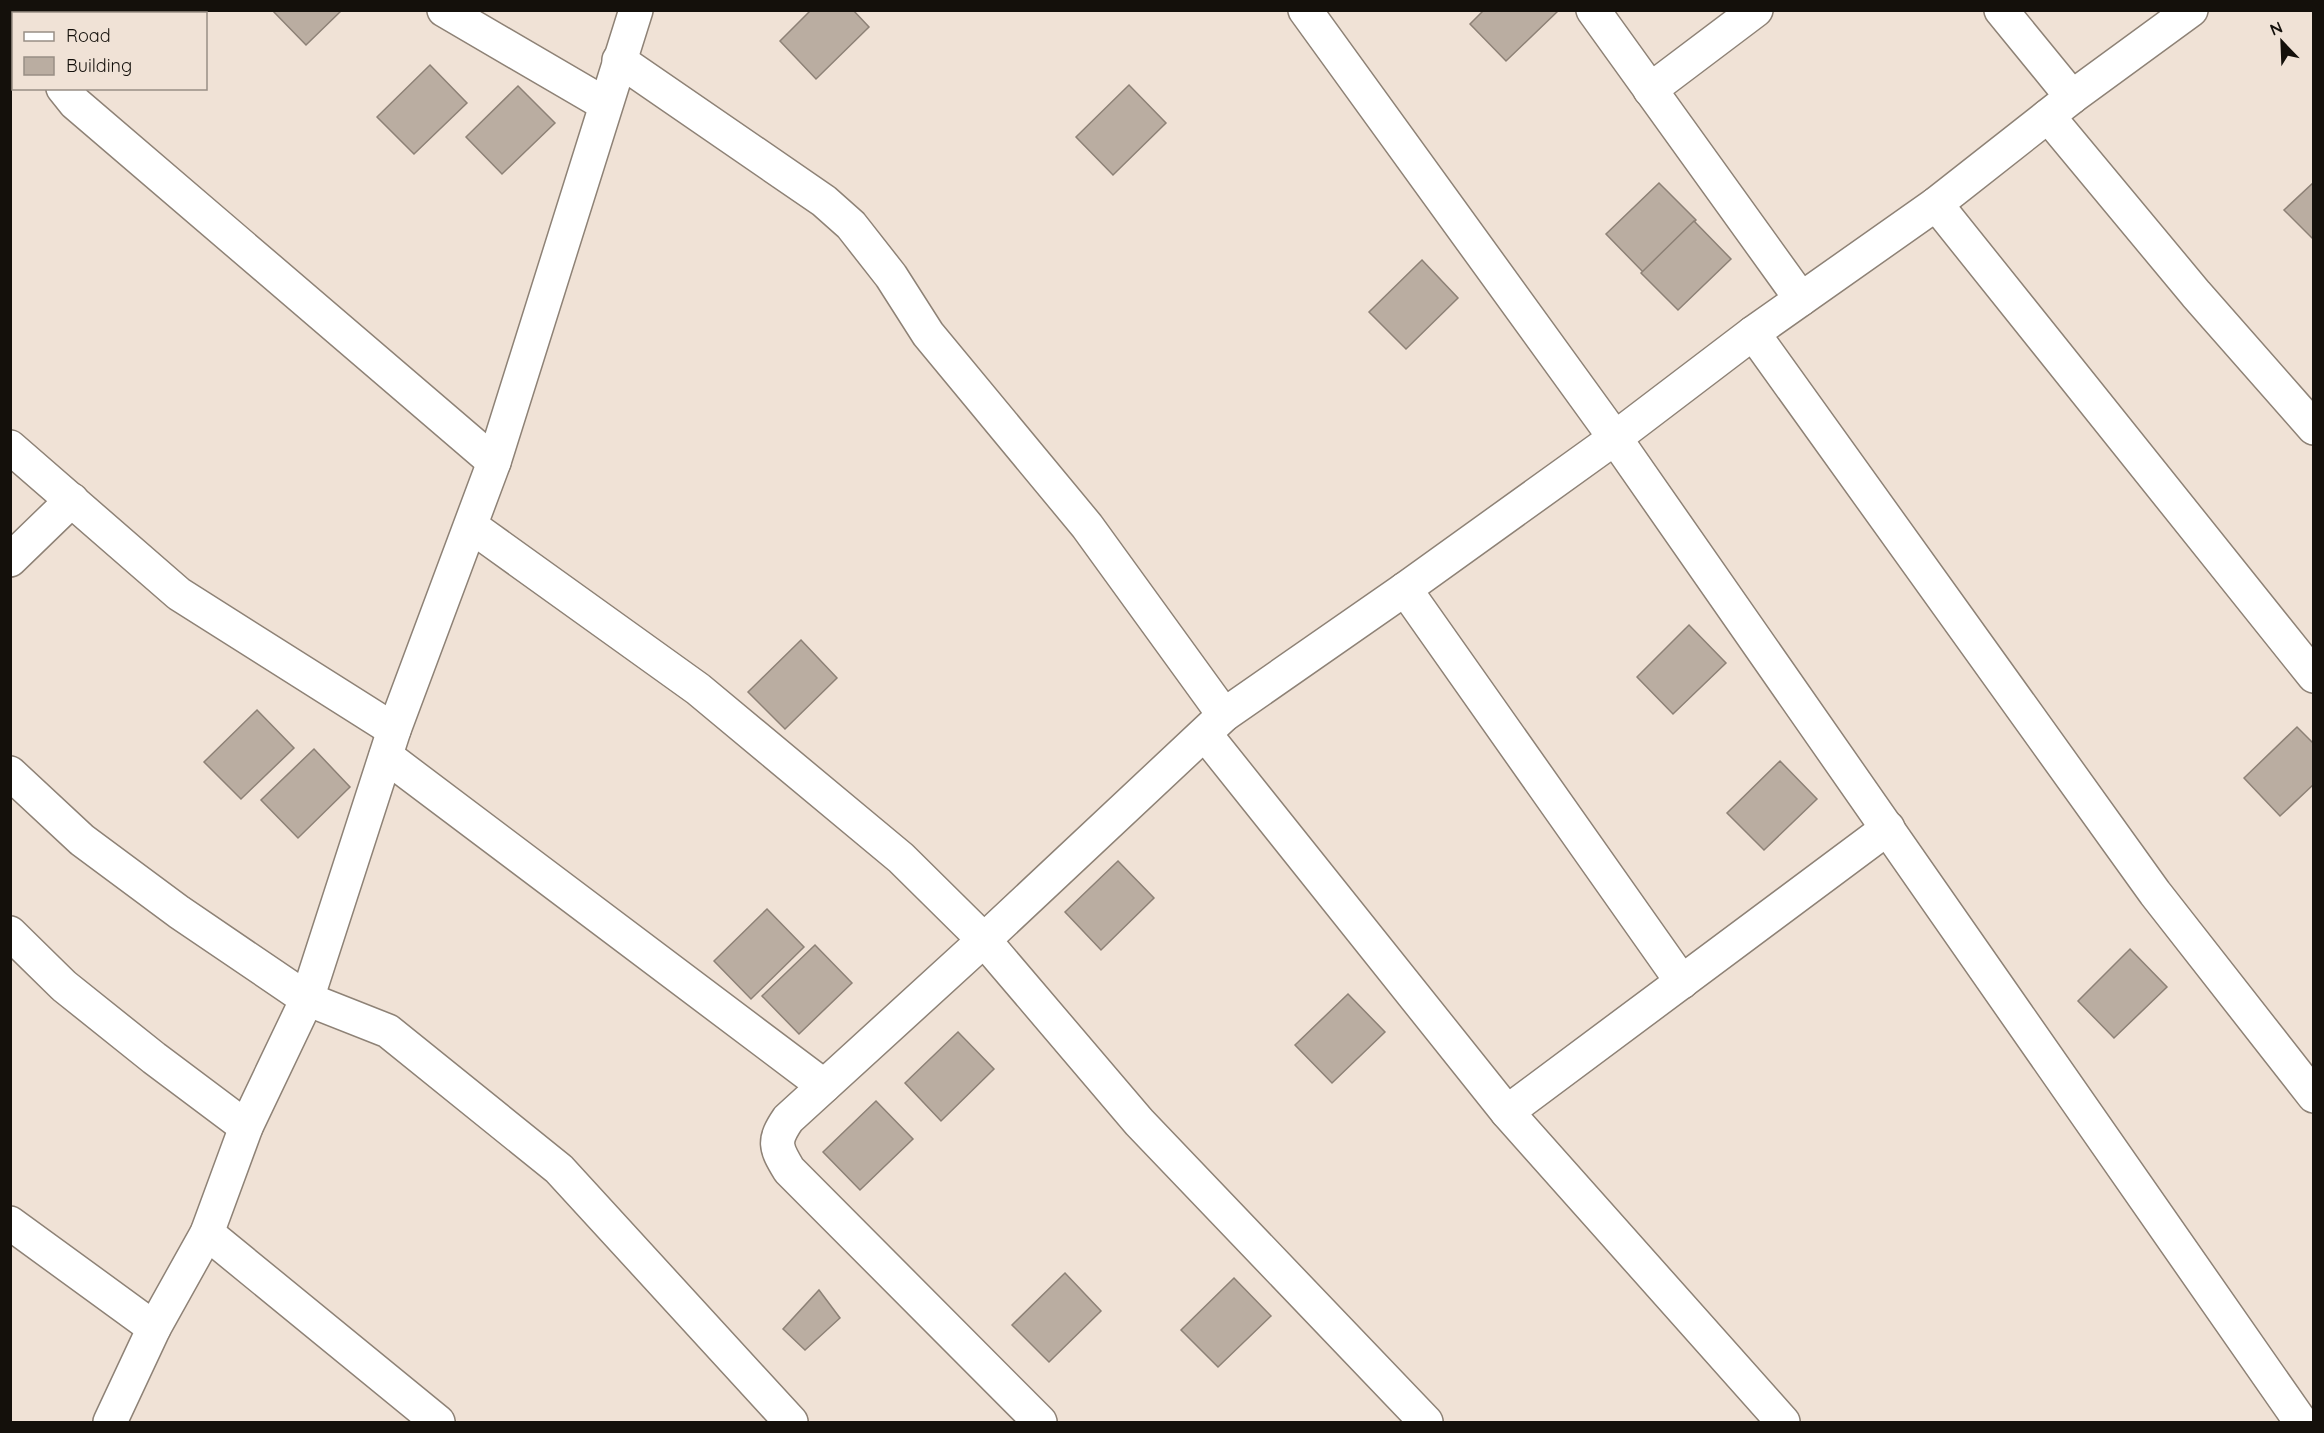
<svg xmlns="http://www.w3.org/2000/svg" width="2324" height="1433" viewBox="0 0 2324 1433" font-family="Quicksand,sans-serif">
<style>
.building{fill:#baada1;stroke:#8d8176;stroke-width:1.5}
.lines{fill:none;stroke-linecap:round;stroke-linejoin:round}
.minor-casing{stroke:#8e8276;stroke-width:36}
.tertiary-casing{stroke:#8e8276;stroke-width:36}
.minor{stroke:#fff;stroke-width:33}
.tertiary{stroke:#fff;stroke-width:33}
</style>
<rect width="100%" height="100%" fill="#f0e2d6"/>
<g class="building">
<path d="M 272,10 L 342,10 L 306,45 Z"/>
<path d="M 811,10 L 853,10 L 869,27 L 816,79 L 780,41 Z"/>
<path d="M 1484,10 L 1559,10 L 1506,61 L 1470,24 Z"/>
<path d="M 430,65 L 467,103 L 414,154 L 377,117 Z"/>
<path d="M 1129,85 L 1166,123 L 1113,175 L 1076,137 Z"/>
<path d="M 518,86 L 555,123 L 502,174 L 466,137 Z"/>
<path d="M 2314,182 L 2314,240 L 2284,210 Z"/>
<path d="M 1659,183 L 1696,220 L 1643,272 L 1606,234 Z"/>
<path d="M 1694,221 L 1731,259 L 1678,310 L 1641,273 Z"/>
<path d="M 1422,260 L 1458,298 L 1406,349 L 1369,312 Z"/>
<path d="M 1689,625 L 1726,663 L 1673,714 L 1637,677 Z"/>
<path d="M 801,640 L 837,678 L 785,729 L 748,692 Z"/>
<path d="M 257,710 L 294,748 L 241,799 L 204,762 Z"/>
<path d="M 2297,727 L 2314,744 L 2314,784 L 2280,816 L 2244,778 Z"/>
<path d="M 314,749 L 350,787 L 298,838 L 261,800 Z"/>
<path d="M 1780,761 L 1817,799 L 1764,850 L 1727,813 Z"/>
<path d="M 1118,861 L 1154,898 L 1101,950 L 1065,912 Z"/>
<path d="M 767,909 L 804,947 L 751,999 L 714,961 Z"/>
<path d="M 815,945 L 852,983 L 799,1034 L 762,996 Z"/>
<path d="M 2130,949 L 2167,987 L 2114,1038 L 2078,1001 Z"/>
<path d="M 1348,994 L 1385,1032 L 1332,1083 L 1295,1045 Z"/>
<path d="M 958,1032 L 994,1069 L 941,1121 L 905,1083 Z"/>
<path d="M 876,1101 L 913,1139 L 860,1190 L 823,1152 Z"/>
<path d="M 1065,1273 L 1101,1311 L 1049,1362 L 1012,1325 Z"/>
<path d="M 1234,1278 L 1271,1316 L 1218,1367 L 1181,1330 Z"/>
<path d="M 819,1290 L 840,1318 L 805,1350 L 783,1329 Z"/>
</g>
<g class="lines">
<g class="minor-casing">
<g id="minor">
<path d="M 444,10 L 605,104"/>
<path d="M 1305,10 L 1615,438 L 2301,1422"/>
<path d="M 1593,10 L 1801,299"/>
<path d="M 2001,10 L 2072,97"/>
<path d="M 10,23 L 14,26"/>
<path d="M 619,60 L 824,201 L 851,225 L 891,276 L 928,334 L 1087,526 L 1224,715"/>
<path d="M 63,88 L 75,103 L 494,462"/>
<path d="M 1650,90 L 1756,10"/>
<path d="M 2048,116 L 2196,294 L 2314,428"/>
<path d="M 1936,204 L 2314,676"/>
<path d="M 1753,333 L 2155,893 L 2314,1096"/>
<path d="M 10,447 L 179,594 L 394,730"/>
<path d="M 471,526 L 698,689 L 901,858 L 984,940 L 1139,1122 L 1426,1422"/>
<path d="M 10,560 L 72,500"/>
<path d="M 1405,589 L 1682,982"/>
<path d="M 1205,734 L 1507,1112 L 1783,1422"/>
<path d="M 386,756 L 824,1086"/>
<path d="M 10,773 L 82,840 L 179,912 L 307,999 L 388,1031 L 559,1169 L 791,1422"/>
<path d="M 10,933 L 64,986 L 154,1058 L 246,1127"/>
<path d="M 1507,1112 L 1888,828"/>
<path d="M 10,1223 L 154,1328"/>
<path d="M 207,1233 L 438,1422"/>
<path d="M 1040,1422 L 789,1170 C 775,1147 773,1141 788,1119 L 984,940 L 1224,715 L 1405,589 L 1615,438 L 1753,333 L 1936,204 L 2072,97 L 2191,10"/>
</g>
</g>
<g class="tertiary-casing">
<path id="tertiary" d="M 110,1422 L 154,1328 L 207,1233 L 246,1127 L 307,999 L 394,730 L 494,462 L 636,10"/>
</g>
<use href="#minor" class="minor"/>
<use href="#tertiary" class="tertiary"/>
</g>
<rect width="2324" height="1433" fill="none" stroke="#14100b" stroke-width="24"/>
<rect x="12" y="12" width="195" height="78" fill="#f0e2d6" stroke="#988e85" stroke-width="1.5"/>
<rect x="24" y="32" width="30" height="9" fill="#ffffff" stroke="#988e85" stroke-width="1.5"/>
<text x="66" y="42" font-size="18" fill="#14100b">Road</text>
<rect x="24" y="57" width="30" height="18" fill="#baada1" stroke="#988e85" stroke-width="1.5"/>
<text x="66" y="72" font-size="18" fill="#14100b">Building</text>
<g transform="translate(2282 42) rotate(337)" stroke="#f0e2d6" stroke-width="4.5" paint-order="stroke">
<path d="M0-4.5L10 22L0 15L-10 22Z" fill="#14100b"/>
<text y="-9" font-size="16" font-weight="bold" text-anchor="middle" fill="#14100b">N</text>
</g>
</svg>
